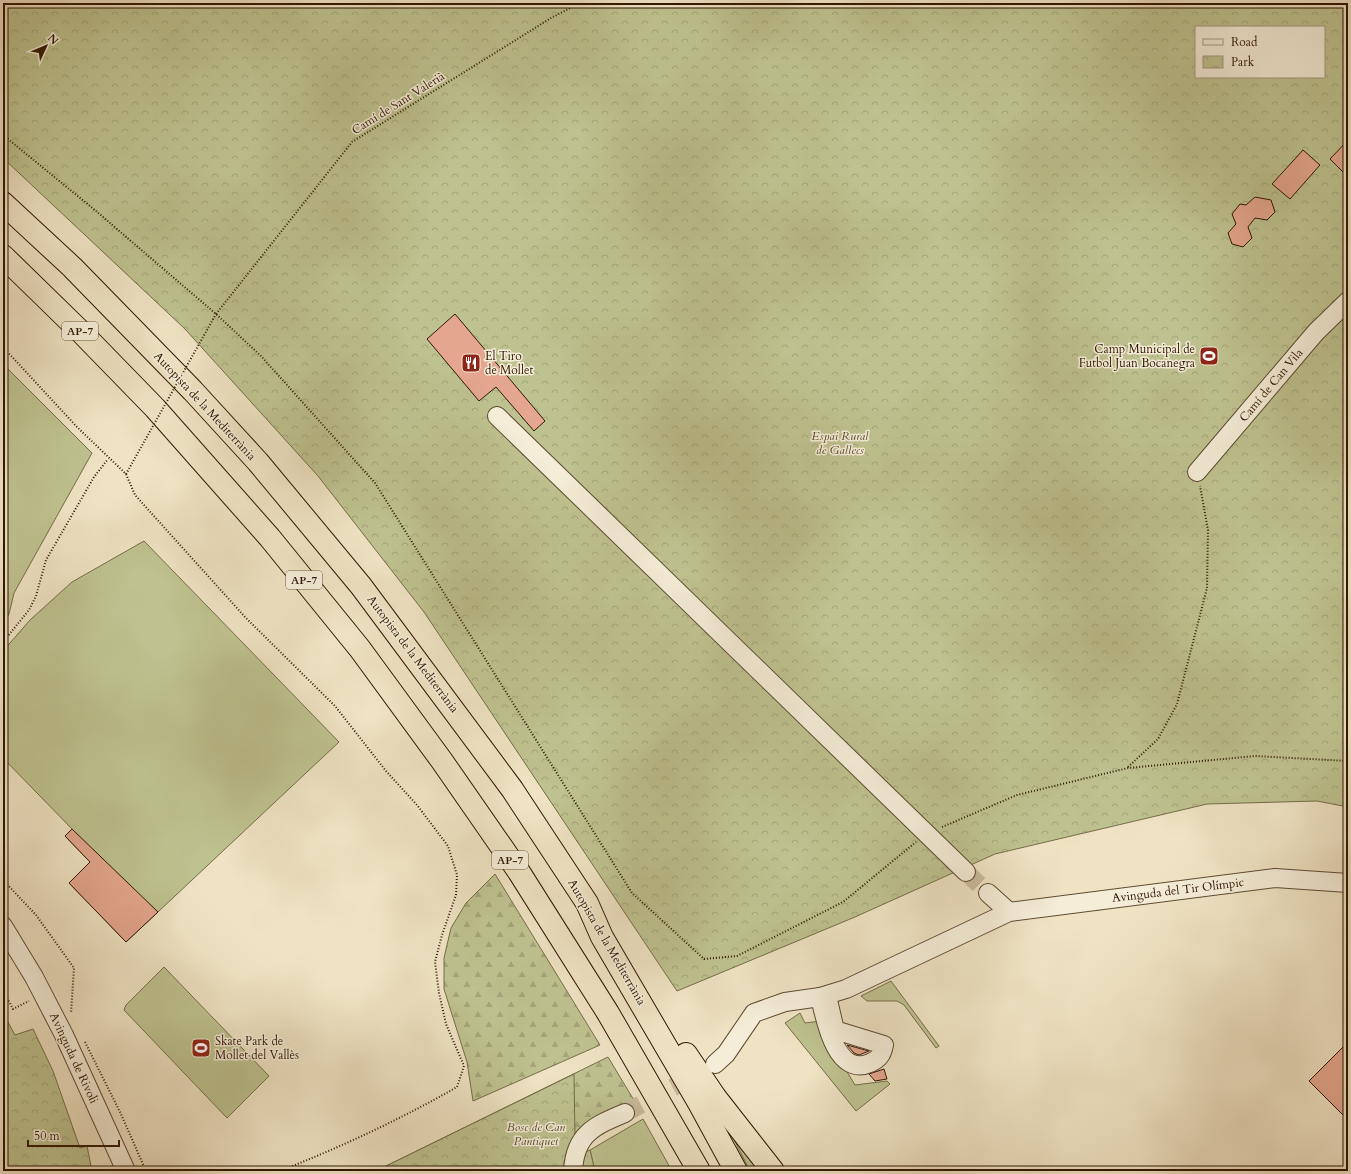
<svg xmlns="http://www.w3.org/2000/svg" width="1351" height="1174" viewBox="0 0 1351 1174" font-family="Cardo,serif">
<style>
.grass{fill:#bec290;stroke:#766c49}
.forest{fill:url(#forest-firs);stroke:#766c49}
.park{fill:url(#park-crowns);stroke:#766c49;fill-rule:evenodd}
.building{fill:#e4a68e;stroke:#2f1702}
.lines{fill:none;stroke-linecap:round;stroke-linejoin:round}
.minor-tunnel{stroke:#c9ba9c;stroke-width:18;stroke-dasharray:18 9;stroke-linecap:butt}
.minor-casing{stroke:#5f4a32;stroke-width:20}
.highway-casing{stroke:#2f1702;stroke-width:24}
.path{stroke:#2f1702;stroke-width:2;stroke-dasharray:1 2;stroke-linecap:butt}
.minor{stroke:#f5edd8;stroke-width:18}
.highway{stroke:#efe3c3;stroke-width:22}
.path-bridge{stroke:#2f1702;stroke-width:2;stroke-dasharray:1 2;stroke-linecap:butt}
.labels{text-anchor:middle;stroke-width:3;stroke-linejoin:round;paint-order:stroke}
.shield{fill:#f5edd8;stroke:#6a5742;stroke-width:1}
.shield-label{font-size:11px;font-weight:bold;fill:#2f1702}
.street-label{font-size:12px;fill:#2f1702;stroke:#f5edd8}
.poi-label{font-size:12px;fill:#2f1702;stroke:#f5edd8;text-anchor:start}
.park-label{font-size:12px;font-style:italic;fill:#5a4a2d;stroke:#f5edd8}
</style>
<defs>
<pattern id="forest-firs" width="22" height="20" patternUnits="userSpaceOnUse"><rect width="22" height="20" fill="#bec290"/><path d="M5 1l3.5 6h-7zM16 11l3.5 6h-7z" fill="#a4a67b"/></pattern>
<pattern id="park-crowns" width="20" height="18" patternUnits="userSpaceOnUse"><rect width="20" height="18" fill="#bec290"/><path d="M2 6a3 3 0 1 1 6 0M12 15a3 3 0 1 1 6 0" fill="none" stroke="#a4a67b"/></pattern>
</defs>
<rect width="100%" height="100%" fill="#efe3c3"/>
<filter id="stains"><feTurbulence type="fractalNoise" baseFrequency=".005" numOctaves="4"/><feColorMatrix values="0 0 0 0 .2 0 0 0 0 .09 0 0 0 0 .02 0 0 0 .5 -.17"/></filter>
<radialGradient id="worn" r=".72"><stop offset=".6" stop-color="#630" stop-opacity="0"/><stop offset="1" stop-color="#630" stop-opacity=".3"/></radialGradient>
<g class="grass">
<path d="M 3,364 L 92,453 L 14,593 L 9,614 L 3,625 Z"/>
<path d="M 144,541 L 339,742 L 126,942 L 69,883 L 90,862 L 65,836 L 72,829 L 3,758 L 3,651 L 30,620 L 72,582 Z"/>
<path d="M 164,967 L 269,1076 L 227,1118 L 124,1010 L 126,1005 Z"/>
<path d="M 891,981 L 939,1046 L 936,1048 L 904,1005 L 897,1001 L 867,1001 L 861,996 Z"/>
<path d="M 800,1013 L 805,1023 L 821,1021 L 826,1037 L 855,1085 L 887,1081 L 890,1084 L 856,1111 L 785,1023 Z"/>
<path d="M 722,1116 L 768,1171 L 750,1171 Z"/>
<path d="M 643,1119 L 672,1171 L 595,1171 L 590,1150 Z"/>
</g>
<g class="forest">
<path d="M 495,874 L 600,1045 L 473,1101 L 467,1062 L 444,989 L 444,958 L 451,928 L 466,903 Z"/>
<path d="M 608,1057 L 635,1102 L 575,1138 L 564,1162 L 565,1171 L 382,1171 L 382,1168 Z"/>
</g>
<g class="park">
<path d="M 3,3 L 1348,3 L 1348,807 L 1317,801 L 1207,804 L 995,854 L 855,917 L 677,991 L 424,612 L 318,476 L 185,329 L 3,158 ZM 1196,27 L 1324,27 L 1324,77 L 1196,77 Z"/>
<path d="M 3,1013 L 15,1035 L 33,1029 L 53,1071 L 80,1148 L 87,1146 L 92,1171 L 3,1171 Z"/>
<path d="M 574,1074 L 575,1138 L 564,1162 L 565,1171 L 382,1171 L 382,1168 Z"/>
<path d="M 590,1150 L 595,1171 L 578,1171 L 581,1154 Z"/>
</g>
<g class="building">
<path d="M 1348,140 L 1348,177 L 1330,159 Z"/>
<path d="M 1303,150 L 1320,165 L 1290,199 L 1272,184 Z"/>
<path d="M 1255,197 L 1271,200 L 1275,212 L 1267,220 L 1255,218 L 1248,227 L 1252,238 L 1243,247 L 1232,244 L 1228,233 L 1236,224 L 1232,214 L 1240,204 L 1246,205 Z"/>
<path d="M 455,314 L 545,421 L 534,431 L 496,387 L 479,401 L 427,339 Z"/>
<path d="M 72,829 L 158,912 L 126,942 L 69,883 L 90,862 L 65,836 Z"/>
<path d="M 1348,1042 L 1348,1120 L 1309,1081 Z"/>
<path d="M 847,1045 L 869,1051 L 859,1055 L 854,1053 Z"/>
<path d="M 884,1069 L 887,1079 L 875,1081 L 869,1074 Z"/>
</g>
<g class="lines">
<g class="minor-tunnel">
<path d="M 966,872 L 988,893"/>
<path d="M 625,1113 L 698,1074"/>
</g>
<g class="minor-casing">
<g id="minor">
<path d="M 497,416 L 966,872"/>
<path d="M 1197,472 L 1316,332 L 1348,301"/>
<path d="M 988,893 L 1009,912"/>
<path d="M 3,926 L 34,977 L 64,1035 L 126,1171"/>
<path d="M 820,997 C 825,1019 836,1078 870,1063 C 879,1059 882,1055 884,1045 L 835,1030 L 827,996"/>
<path d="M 715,1064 L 726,1054 L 754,1013 L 785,1002 L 820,997 L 846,989 L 1009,912 L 1275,878 L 1348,883"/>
<path d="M 573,1171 C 575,1134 594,1126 625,1113"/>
</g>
</g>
<g class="highway-casing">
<g id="highway">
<path d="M 3,203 L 72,267 L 193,391 L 258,462 L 361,586 L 512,789 L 587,903 L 602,937 L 699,1103 L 736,1171"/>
<path d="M 3,256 L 82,333 L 155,408 L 270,538 L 360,649 L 442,761 L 519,872 L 608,1013 L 699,1171"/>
<path d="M 686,1054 L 715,1097 L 773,1171"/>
</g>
</g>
<g class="path">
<path d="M 3,135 L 96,211 L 216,314 L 261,356 L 375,483 L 632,893 L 704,959 L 737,956 L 843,902 L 916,842"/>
<path d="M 216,314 L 352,142 L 551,18 L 580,3"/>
<path d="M 3,347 L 77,427 L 126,474 L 135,495 L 245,617 L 335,706 L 386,771 L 417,805 L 448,846 L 457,875 L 456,895 L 442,935 L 435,962 L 439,993 L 446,1024 L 464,1066 L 457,1087 C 401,1119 341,1147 280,1171"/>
<path d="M 3,642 L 29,610 L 36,596 L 46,560 L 94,477 L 108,459"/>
<path d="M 1128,767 L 1158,739 L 1177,704 L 1207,588 L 1208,530 L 1200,486"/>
<path d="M 942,827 L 1017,795 L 1128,768 L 1255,756 L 1348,761"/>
<path d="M 3,880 L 36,915 L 74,968 L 71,1013"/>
<path d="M 3,990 L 13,1009 L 29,1001"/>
<path d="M 85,1042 L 120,1112 L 146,1171"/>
</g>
<use href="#minor" class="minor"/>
<use href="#highway" class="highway"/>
<path class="path-bridge" d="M 126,474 L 216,314"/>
</g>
<defs>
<g id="stadium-square" transform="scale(1)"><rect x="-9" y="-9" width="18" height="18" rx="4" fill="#8f2418" stroke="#f5edd8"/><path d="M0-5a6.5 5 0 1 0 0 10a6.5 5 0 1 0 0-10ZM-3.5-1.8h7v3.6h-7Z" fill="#fff"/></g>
<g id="restaurant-square" transform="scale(1)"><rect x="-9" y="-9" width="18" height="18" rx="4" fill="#8f2418" stroke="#f5edd8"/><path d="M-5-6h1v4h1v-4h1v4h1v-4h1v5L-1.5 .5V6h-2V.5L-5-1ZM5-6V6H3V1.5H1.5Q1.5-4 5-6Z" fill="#fff"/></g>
</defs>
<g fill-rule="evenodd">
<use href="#stadium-square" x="1209" y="356"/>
<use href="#restaurant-square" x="471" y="363"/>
<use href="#stadium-square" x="201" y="1048"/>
</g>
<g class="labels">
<g class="shield">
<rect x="62" y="322" width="36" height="18" rx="3"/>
<rect x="286" y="571" width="36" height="18" rx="3"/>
<rect x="492" y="851" width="36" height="18" rx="3"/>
</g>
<g class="shield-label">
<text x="80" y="335">AP-7</text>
<text x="304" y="584">AP-7</text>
<text x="510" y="864">AP-7</text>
</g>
<g class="street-label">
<text transform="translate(398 103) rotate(-32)" y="4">Camí de Sant Valerià</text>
<text transform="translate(1271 385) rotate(-50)" y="4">Camí de Can Vila</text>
<text transform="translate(205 406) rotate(47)" y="4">Autopista de la Mediterrània</text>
<text transform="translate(413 654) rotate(53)" y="4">Autopista de la Mediterrània</text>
<text transform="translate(1178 890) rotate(-7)" y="4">Avinguda del Tir Olímpic</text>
<text transform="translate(607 942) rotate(60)" y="4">Autopista de la Mediterrània</text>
<text transform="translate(74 1058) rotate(65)" y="4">Avinguda de Rivoli</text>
</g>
<g class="poi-label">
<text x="1195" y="353" text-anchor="end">Camp Municipal de<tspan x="1195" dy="14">Futbol Juan Bocanegra</tspan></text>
<text x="485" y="360">El Tiro<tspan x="485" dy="14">de Mollet</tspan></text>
<text x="215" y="1045">Skate Park de<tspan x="215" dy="14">Mollet del Vallès</tspan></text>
</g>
<g class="park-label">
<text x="840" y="440">Espai Rural<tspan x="840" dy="14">de Gallecs</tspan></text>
<text x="536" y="1131">Bosc de Can<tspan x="536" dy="14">Pantiquet</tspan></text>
</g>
</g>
<rect width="1351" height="1174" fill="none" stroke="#efe3c3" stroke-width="16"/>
<rect x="4" y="4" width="1343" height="1166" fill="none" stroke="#2f1702" stroke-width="2"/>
<rect x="8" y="8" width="1335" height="1158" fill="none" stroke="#2f1702"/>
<rect x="1195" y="26" width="130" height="52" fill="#f5edd8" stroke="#a69782"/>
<rect x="1203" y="39" width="20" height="6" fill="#f5edd8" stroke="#a69782"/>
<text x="1231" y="46" font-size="12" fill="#2f1702">Road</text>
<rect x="1203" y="56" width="20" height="12" fill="url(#park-crowns)" stroke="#a69782"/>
<text x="1231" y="66" font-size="12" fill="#2f1702">Park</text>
<g transform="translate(46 46) rotate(46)" stroke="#f5edd8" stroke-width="3" paint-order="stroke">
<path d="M0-3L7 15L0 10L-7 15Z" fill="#2f1702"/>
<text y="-6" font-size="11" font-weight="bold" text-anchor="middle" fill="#2f1702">N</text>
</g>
<path d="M28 1140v6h91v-6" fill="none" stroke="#2f1702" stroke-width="2"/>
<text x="34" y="1140" font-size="12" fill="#2f1702" stroke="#f5edd8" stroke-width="3" paint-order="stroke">50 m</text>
<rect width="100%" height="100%" filter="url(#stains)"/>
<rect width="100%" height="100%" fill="url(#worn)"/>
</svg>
